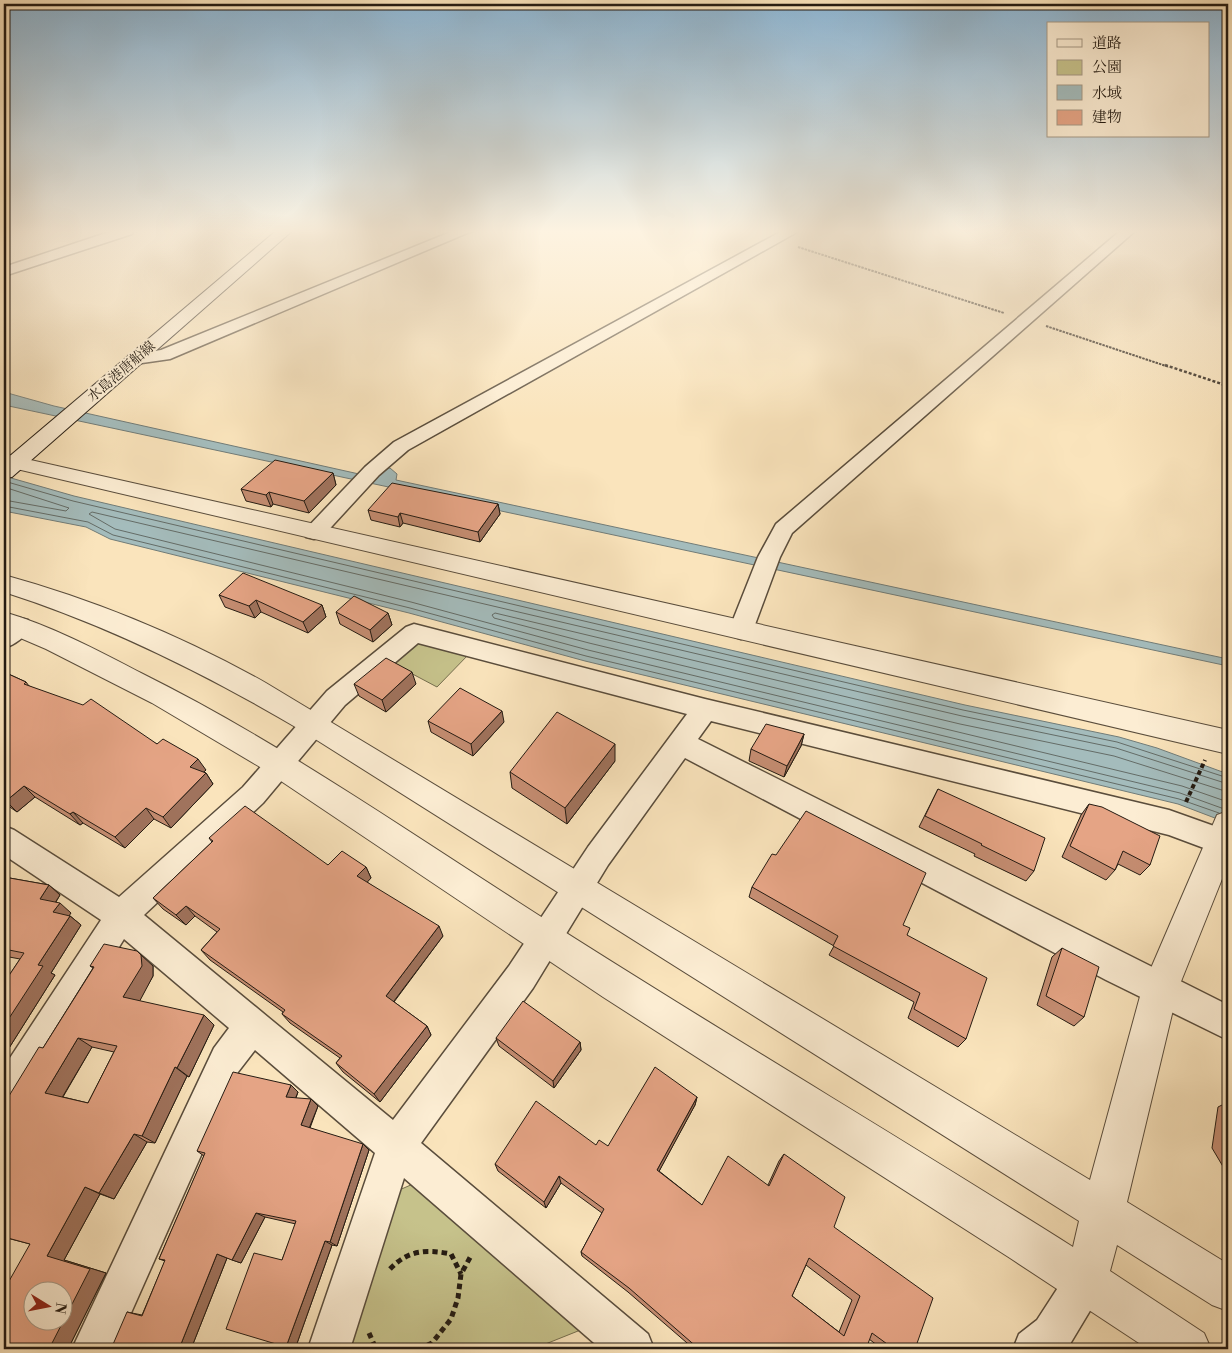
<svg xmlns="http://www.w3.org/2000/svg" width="1232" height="1353" viewBox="0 0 1232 1353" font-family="'Libre Bodoni','Noto Serif JP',serif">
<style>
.green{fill:#c6c28b;stroke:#756e4e}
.water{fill:#a4bcbc;stroke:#717c78}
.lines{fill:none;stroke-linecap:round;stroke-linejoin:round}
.shore{stroke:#646c67;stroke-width:1}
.minor-casing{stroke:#5a4d3c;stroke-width:3}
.tertiary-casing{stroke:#5a4d3c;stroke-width:2}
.secondary-casing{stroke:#241b12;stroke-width:2}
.path-far3{stroke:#241b12;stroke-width:2;stroke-dasharray:2.5 1;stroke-linecap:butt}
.path-far2{stroke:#241b12;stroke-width:2.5;stroke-dasharray:3 2;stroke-linecap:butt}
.path-far1{stroke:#241b12;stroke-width:4;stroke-dasharray:4.5 3;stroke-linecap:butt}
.path{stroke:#241b12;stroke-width:5;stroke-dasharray:5.5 4;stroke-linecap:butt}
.minor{fill:#fcedd3;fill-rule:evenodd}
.tertiary{fill:#fcedd3;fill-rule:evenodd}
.secondary{fill:#fcedd3;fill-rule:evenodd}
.wall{fill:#c58d72;stroke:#241b12;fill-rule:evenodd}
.shaded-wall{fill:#a0735d;stroke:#241b12}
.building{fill:#e5a485;stroke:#241b12;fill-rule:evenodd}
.labels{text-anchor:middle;stroke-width:4;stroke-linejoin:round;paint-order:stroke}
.far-street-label{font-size:14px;fill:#241b12;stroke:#fcedd3}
</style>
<rect width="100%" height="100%" fill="#fae4bc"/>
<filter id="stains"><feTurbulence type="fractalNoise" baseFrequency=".004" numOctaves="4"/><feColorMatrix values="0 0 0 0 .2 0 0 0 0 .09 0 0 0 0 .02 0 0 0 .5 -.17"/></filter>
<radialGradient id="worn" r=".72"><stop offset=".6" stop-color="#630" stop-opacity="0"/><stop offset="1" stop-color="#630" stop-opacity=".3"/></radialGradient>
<g class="green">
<path d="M 422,640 L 469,654 L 437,687 L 388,661 Z"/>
<path d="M 413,1184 L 583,1329 L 533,1349 L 346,1349 L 397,1191 Z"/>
</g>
<g class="water">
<path d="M 4,392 L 54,406 L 359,474 L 390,468 L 397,474 L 396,480 L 1228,659 L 1228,666 L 4,405 Z"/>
<path d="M 4,476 L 74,496 L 965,705 L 1119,737 L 1157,748 L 1228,774 L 1228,823 L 1178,804 L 585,661 L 409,613 L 110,539 L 86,527 L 4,511 Z"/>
</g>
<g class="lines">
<g class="shore">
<path d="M 4,481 L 73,501 L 963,710 L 1117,742 L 1228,778"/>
<path d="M 4,487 L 69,508 L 66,511 L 4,500"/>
<path d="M 4,506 L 88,522 L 113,535 L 410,608 L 586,656 L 1179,799 L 1219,813"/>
<path d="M 1228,792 L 1114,756 L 960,724 L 495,613 L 492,615 L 494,618 L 589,643 L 1182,786 L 1228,802"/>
<path d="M 1227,810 L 1180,793 L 588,650 L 411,602 L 115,529 L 89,514 L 92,512 L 962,716 L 1116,748 L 1228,784"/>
</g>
<g class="minor-casing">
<g id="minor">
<path d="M 112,231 L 133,231 L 132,234 L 4,276 L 4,267 Z"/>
<path d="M 453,231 L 472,231 L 170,359 L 135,364 L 129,363 L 127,359 L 129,355 L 161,350 Z"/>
<path d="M 782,231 L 799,231 L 408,450 L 379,475 L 322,537 L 314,539 L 306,537 L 303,532 L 365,467 L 394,442 Z"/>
<path d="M 1120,231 L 1135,231 L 792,533 L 780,557 L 753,630 L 749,636 L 741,639 L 733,636 L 729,630 L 758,557 L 776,524 Z"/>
<path d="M 20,618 L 28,620 L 32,626 C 26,636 15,645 4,648 L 4,626 L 12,620 Z"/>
<path d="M 414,624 L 705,699 L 1169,810 L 1228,831 L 1228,857 L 1169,835 L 711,721 L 698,739 L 1228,1005 L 1228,1040 L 1106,980 L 685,758 L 608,865 L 533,988 L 421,1143 L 648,1334 L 654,1349 L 601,1349 L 404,1178 L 350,1349 L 308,1349 L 375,1153 L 255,1050 L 238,1072 L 115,1349 L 72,1349 L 214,1048 L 229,1028 L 124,939 L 17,1112 L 4,1117 L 4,1067 L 101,920 L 4,855 L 4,826 L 14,830 L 119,897 L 243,787 L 327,691 L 406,627 ZM 418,643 L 687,714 L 588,847 L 509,966 L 393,1120 L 144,915 L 263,803 L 345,705 Z"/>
<path d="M 1086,1260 L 1100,1266 L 1106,1280 L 1100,1294 L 1067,1349 L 1013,1349 L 1019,1334 L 1037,1320 L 1072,1266 Z"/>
</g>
</g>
<g class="tertiary-casing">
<g id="tertiary">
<path d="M 4,454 L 1228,730 L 1228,754 L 4,466 Z"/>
<path d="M 4,575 C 95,600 184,637 266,683 L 1090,1180 L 1142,989 L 1217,815 L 1228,811 L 1228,864 L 1178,989 L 1127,1202 L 1228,1264 L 1228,1311 L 1212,1305 L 1117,1245 L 1110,1271 L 1204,1333 L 1211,1349 L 1148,1349 L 1010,1258 L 603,997 L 260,767 L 152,703 L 46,649 L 4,631 L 4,612 C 52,626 97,650 141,673 C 272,738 392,821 515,900 C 699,1019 888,1130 1073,1247 L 1079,1221 L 304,732 C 208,675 110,626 4,592 Z"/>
</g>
</g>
<g class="secondary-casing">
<path id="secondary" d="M 276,231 L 292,231 L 12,477 L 4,478 L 4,461 Z"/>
</g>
<g class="path-far3">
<path d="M 798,247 L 1004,313"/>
<path d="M 1046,326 L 1169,367"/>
</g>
<path class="path-far2" d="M 1165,365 L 1228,386"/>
<path class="path-far1" d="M 1186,802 L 1205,760"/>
<g class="path">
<path d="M 390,1269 C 408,1250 426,1249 451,1254 L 461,1274"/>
<path d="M 369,1333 L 376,1349"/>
<path d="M 419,1349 L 432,1343 L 451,1319 L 458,1298 L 461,1274 L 472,1254"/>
</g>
<use href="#minor" class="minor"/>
<use href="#tertiary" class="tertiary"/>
<use href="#secondary" class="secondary"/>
</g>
<g class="wall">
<path d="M 333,473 L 336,485 L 309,513 L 273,504 L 271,507 L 246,501 L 241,489 Z"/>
<path d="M 498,504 L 500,514 L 480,542 L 403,523 L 400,527 L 371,520 L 368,510 Z"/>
<path d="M 219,595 L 322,605 L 326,617 L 308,633 L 261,612 L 255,618 L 225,607 Z"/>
<path d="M 336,612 L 388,613 L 392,625 L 373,642 L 340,624 Z"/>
<path d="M 4,672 L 26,682 L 29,686 L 157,744 L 206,770 L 203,772 L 206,773 L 213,784 L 171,828 L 154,819 L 125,848 L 83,823 L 80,825 L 35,797 L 17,812 L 4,803 Z"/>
<path d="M 354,684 L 416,684 L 386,712 L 359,696 Z"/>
<path d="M 428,721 L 504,722 L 473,756 L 431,732 Z"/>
<path d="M 804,734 L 801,746 L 784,777 L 749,761 L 751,749 Z"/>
<path d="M 615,761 L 567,824 L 512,788 L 510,772 Z"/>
<path d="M 938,789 L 1034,871 L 1026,881 L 974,856 L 975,854 L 919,827 Z"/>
<path d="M 1089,804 L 1150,865 L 1140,875 L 1118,864 L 1115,870 L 1106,880 L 1062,857 L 1081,815 Z"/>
<path d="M 209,838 L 328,865 L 366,867 L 371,878 L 367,882 L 443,936 L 394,1002 L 427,1026 L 431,1035 L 380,1102 L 343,1072 L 336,1063 L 340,1058 L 290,1023 L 282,1014 L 283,1012 L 210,960 L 201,950 L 217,932 L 195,916 L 186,925 L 163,909 L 153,898 L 212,842 Z"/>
<path d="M 4,877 L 49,885 L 60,895 L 56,902 L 71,913 L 69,915 L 81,925 L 51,973 L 55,975 L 4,1056 L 4,983 L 20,959 L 4,956 Z"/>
<path d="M 752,887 L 903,925 L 907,935 L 966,1039 L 958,1047 L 908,1018 L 914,1002 L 829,955 L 834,946 L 749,897 Z"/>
<path d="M 1062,948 L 1084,1017 L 1074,1026 L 1037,1005 L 1052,957 Z"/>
<path d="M 90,966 L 153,966 L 153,976 L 139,1001 L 214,1025 L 189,1077 L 187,1076 L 155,1143 L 147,1142 L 114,1199 L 100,1194 L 64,1260 L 106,1273 L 68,1349 L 4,1349 L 30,1244 L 7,1238 L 4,1244 L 4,1104 L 43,1048 L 93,968 ZM 92,1047 L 114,1052 L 88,1103 L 63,1097 Z"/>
<path d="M 496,1038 L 580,1042 L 581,1050 L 554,1088 L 499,1046 Z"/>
<path d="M 291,1085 L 298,1092 L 296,1098 L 318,1106 L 310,1128 L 369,1150 L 337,1246 L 332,1245 L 295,1349 L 282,1260 L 296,1224 L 265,1217 L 241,1263 L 227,1258 L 191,1349 L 127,1312 L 142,1315 L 165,1261 L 159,1259 L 204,1156 L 197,1151 Z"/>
<path d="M 697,1097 L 695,1105 L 659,1171 L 702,1205 L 768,1185 L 779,1161 L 784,1154 L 915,1349 L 882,1349 L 869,1339 L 866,1349 L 694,1349 L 628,1292 L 582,1256 L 581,1252 L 602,1213 L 561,1183 L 546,1208 L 498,1171 L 495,1164 L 608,1146 ZM 806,1265 L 852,1300 L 839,1332 L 792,1296 Z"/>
<path d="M 1228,1102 L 1228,1175 L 1212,1148 L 1218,1107 Z"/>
</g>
<g class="shaded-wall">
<path d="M 333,473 L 336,485 L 309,513 L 304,501 Z"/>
<path d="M 269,492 L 273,504 L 271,507 L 266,495 Z"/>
<path d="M 498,504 L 500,514 L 480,542 L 478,532 Z"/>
<path d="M 400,513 L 403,523 L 400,527 L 398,517 Z"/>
<path d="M 256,600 L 261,612 L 255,618 L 249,606 Z"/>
<path d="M 322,605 L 326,617 L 308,633 L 303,622 Z"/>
<path d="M 388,613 L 392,625 L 373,642 L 370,630 Z"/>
<path d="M 412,672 L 416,684 L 386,712 L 382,700 Z"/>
<path d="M 502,711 L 504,722 L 473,756 L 471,744 Z"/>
<path d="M 804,734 L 801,746 L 784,777 L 787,766 Z"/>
<path d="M 615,744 L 615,761 L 567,824 L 565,808 Z"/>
<path d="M 198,759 L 206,770 L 197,778 L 190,767 Z"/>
<path d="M 206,773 L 213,784 L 171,828 L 163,817 Z"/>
<path d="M 24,786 L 35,797 L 17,812 L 6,801 Z"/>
<path d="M 146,808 L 154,819 L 125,848 L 115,837 Z"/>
<path d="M 73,812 L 83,823 L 80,825 L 70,814 Z"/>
<path d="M 366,867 L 371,878 L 363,887 L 357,876 Z"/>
<path d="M 49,885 L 60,895 L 51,909 L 40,899 Z"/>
<path d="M 60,903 L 71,913 L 65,922 L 53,912 Z"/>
<path d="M 186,906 L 195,916 L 186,925 L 176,915 Z"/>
<path d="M 70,916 L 81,925 L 51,973 L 55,975 L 4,1056 L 4,1026 L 38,965 Z"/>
<path d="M 439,926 L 443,936 L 391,1005 L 386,996 Z"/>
<path d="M 141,955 L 153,966 L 153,976 L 136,1008 L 123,997 Z"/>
<path d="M 204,1015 L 214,1025 L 189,1077 L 177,1068 Z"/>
<path d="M 427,1026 L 431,1035 L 380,1102 L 374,1094 Z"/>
<path d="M 78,1038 L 92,1047 L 60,1101 L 45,1093 Z"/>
<path d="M 580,1042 L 581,1050 L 554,1088 L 553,1081 Z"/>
<path d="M 175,1067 L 187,1076 L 155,1143 L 142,1136 Z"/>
<path d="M 291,1085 L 298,1092 L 293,1104 L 286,1097 Z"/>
<path d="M 697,1097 L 695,1105 L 656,1177 L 657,1170 Z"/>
<path d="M 311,1099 L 318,1106 L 308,1131 L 301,1125 Z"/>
<path d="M 134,1134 L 147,1142 L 114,1199 L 99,1193 Z"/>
<path d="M 363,1144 L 369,1150 L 337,1246 L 330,1242 Z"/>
<path d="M 559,1176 L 561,1183 L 546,1208 L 544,1202 Z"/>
<path d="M 85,1187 L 100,1194 L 64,1260 L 106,1273 L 68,1349 L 49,1349 L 47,1256 Z"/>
<path d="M 256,1213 L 265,1217 L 241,1263 L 232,1260 Z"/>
<path d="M 4,1237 L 7,1238 L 4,1244 Z"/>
<path d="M 325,1241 L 332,1245 L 295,1349 L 286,1347 Z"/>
<path d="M 217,1254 L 227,1258 L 191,1349 L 179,1349 Z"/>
</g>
<g class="building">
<path d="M 275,460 L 333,473 L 304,501 L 269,492 L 266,495 L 241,489 Z"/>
<path d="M 392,483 L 498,504 L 478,532 L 400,513 L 398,517 L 368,510 Z"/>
<path d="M 243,573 L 322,605 L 303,622 L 256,600 L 249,606 L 219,595 Z"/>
<path d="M 354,596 L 388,613 L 370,630 L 336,612 Z"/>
<path d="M 386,658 L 412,672 L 382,700 L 354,684 Z"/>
<path d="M 4,672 L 26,682 L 24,684 L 83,705 L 91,699 L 157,744 L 163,739 L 198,759 L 190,767 L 206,773 L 163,817 L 146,808 L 115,837 L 73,812 L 70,814 L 24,786 L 6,801 L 4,799 Z"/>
<path d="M 460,688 L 502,711 L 471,744 L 428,721 Z"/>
<path d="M 557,712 L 615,744 L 565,808 L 510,772 Z"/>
<path d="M 766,724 L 804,734 L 787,766 L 751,749 Z"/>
<path d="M 938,789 L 1045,838 L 1034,871 L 981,845 L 982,844 L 925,816 Z"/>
<path d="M 1089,804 L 1102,807 L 1160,836 L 1150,865 L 1123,851 L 1115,870 L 1070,846 Z"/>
<path d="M 245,806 L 328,865 L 342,851 L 366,867 L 357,876 L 439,926 L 386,996 L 427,1026 L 374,1094 L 336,1063 L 342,1056 L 282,1014 L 285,1010 L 201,950 L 220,929 L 186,906 L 176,915 L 153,898 L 213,841 L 209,838 Z"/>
<path d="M 806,811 L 926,873 L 903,925 L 910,928 L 907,935 L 987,978 L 966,1039 L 914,1009 L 920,993 L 833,946 L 838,936 L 752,887 L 772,854 L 776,855 Z"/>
<path d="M 4,877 L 49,885 L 40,899 L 60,903 L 53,912 L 70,916 L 38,965 L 43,966 L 4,1026 L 4,983 L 24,953 L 4,949 Z"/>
<path d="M 104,944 L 137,951 L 141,955 L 142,966 L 123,997 L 204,1015 L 177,1068 L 175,1067 L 142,1136 L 134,1134 L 99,1193 L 85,1187 L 47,1256 L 90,1269 L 49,1349 L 4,1349 L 4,1290 L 30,1244 L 4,1237 L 4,1104 L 39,1047 L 43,1048 L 94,967 L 90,966 ZM 78,1038 L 117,1046 L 88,1103 L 45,1093 ZM 32,1290 L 62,1290 L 62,1320 L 32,1320 Z"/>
<path d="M 1062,948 L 1099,967 L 1084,1017 L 1046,996 Z"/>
<path d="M 523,1001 L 580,1042 L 553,1081 L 496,1038 Z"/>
<path d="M 655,1067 L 697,1097 L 657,1170 L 702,1205 L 728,1156 L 769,1186 L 784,1154 L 845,1197 L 834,1227 L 933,1298 L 915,1349 L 894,1349 L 872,1333 L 866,1349 L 699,1349 L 629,1288 L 581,1252 L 604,1209 L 559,1176 L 544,1202 L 495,1164 L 536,1101 L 596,1145 L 599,1140 L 608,1146 ZM 809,1258 L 860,1296 L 844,1336 L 792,1296 Z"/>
<path d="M 233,1072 L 291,1085 L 286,1097 L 311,1099 L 301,1125 L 363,1144 L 330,1242 L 325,1241 L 286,1347 L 226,1329 L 254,1253 L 282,1260 L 296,1221 L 256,1213 L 232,1260 L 217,1254 L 179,1349 L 111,1349 L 127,1312 L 142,1316 L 165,1260 L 159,1259 L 205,1153 L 197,1151 Z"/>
</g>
<linearGradient id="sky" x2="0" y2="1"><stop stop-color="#8db7d6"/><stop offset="0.55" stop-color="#fdf3e1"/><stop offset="1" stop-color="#fdf3e1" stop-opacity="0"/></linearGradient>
<rect width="1232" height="421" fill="url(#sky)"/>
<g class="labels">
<g class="far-street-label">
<text transform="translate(121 371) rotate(-41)" y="5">水島港唐船線</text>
</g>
</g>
<rect width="1232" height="1353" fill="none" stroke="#fae4bc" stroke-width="20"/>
<rect x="5" y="5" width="1222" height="1343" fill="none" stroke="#241b12" stroke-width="2.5"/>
<rect x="10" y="10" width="1212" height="1333" fill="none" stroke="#241b12"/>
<rect x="1047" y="22" width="162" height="115" fill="#fcedd3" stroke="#a69986"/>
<rect x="1057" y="39" width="25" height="8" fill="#fcedd3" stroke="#a69986"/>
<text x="1092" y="48" font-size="15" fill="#241b12">道路</text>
<rect x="1057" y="60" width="25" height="15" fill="#c6c28b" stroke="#a69986"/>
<text x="1092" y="72" font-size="15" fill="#241b12">公園</text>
<rect x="1057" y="85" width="25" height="15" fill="#a4bcbc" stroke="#a69986"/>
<text x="1092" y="98" font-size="15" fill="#241b12">水域</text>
<rect x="1057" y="110" width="25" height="15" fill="#e5a485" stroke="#a69986"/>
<text x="1092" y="122" font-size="15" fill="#241b12">建物</text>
<g transform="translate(48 1306) rotate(100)"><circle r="24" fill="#fcedd3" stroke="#a69986"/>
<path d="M0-4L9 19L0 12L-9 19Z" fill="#8f2418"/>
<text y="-8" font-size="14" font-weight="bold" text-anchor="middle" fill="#241b12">N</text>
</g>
<rect width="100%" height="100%" filter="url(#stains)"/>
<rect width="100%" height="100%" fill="url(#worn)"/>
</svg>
